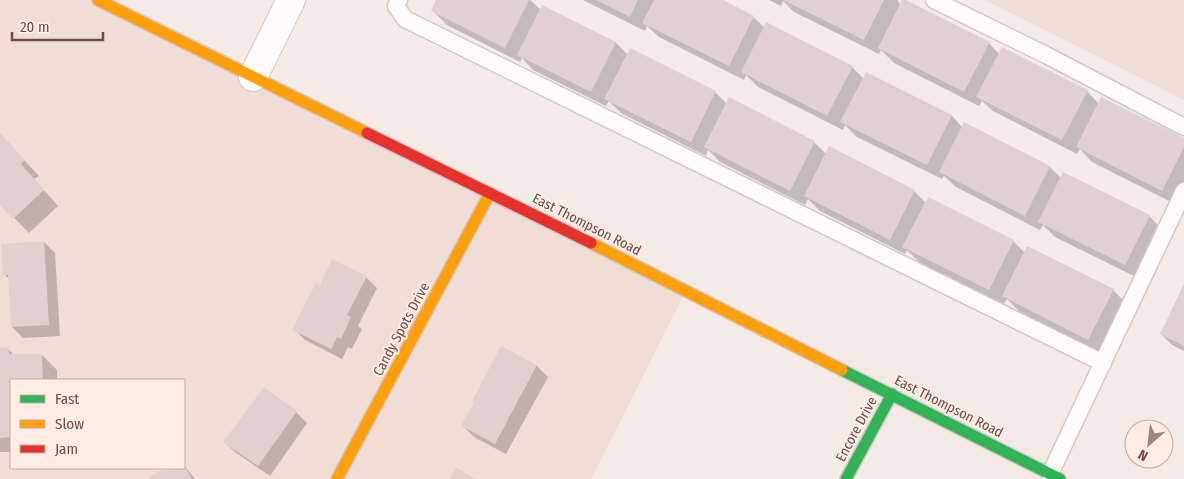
<svg xmlns="http://www.w3.org/2000/svg" width="1184" height="479" viewBox="0 0 1184 479" font-family="'Fira Sans Condensed',sans-serif">
<style>
.residential{fill:#efddd6;fill-rule:evenodd}
.shadow{fill:#0003}
.building{fill:#e0d1ce}
.lines{fill:none;stroke-linecap:round;stroke-linejoin:round}
.lane-casing{stroke:#d5c7c4;stroke-width:19}
.street-casing{stroke:#d5c7c4;stroke-width:30}
.fast-casing{stroke:#d4c6c3;stroke-width:14}
.slow-casing{stroke:#d4c6c3;stroke-width:14}
.jam-casing{stroke:#d4c6c3;stroke-width:14}
.lane{stroke:#fdfcfb;stroke-width:16}
.street{stroke:#fdfcfb;stroke-width:28}
.fast{stroke:#30b455;stroke-width:11}
.slow{stroke:#ff9f0a;stroke-width:11}
.jam{stroke:#e5322d;stroke-width:11}
.labels{text-anchor:middle;stroke-width:4;stroke-linejoin:round;paint-order:stroke}
.street-label{font-size:14px;fill:#6f4b49;stroke:#feede5}
</style>
<rect width="100%" height="100%" fill="#f4eae6"/>
<g class="residential">
<path d="M 0,0 L 100,0 L 686,291 L 591,479 L 0,479 ZM 11,380 L 184,380 L 184,468 L 11,468 Z"/>
<path d="M 985,0 L 1184,0 L 1184,100 Z"/>
</g>
<g class="shadow">
<path d="M 437,0 L 530,0 L 541,10 L 543,7 L 616,43 L 628,55 L 715,92 L 727,104 L 814,142 L 826,154 L 914,191 L 926,203 L 1013,241 L 1025,253 L 1113,290 L 1128,305 L 1103,354 L 1019,311 L 1007,299 L 1004,304 L 919,262 L 907,250 L 905,254 L 820,211 L 808,199 L 805,205 L 720,162 L 708,150 L 706,156 L 621,113 L 609,101 L 606,106 L 533,70 L 522,58 L 520,62 L 447,25 L 432,10 Z"/>
<path d="M 583,0 L 720,0 L 753,17 L 765,28 L 852,67 L 864,79 L 866,74 L 952,116 L 963,128 L 965,124 L 1050,167 L 1062,179 L 1149,216 L 1164,231 L 1140,279 L 1055,237 L 1043,225 L 1040,230 L 956,187 L 944,176 L 942,179 L 857,137 L 845,125 L 843,130 L 758,87 L 746,75 L 744,80 L 659,37 L 647,26 L 645,31 Z"/>
<path d="M 769,0 L 897,0 L 901,5 L 989,43 L 999,54 L 1087,91 L 1099,104 L 1184,139 L 1184,191 L 1177,205 L 1092,162 L 1080,149 L 1077,154 L 993,111 L 982,101 L 979,106 L 894,63 L 881,50 L 879,54 L 794,12 L 783,1 L 781,6 Z"/>
<path d="M 0,134 L 39,176 L 34,179 L 58,206 L 29,233 L 0,203 Z"/>
<path d="M 44,242 L 55,253 L 60,336 L 23,338 L 12,327 L 9,279 L 4,274 Z"/>
<path d="M 366,277 L 377,288 L 358,326 L 362,329 L 352,349 L 348,347 L 342,359 L 305,340 L 294,329 Z"/>
<path d="M 1184,287 L 1184,351 L 1172,345 L 1161,334 Z"/>
<path d="M 502,347 L 537,366 L 548,377 L 506,454 L 474,437 L 463,426 Z"/>
<path d="M 0,349 L 8,349 L 15,356 L 42,355 L 57,370 L 57,380 L 11,380 L 11,452 L 0,452 Z"/>
<path d="M 296,412 L 307,423 L 270,476 L 235,452 L 224,442 Z"/>
<path d="M 184,465 L 195,479 L 151,478 L 167,468 L 184,468 Z"/>
</g>
<g class="building">
<path d="M 436,0 L 529,0 L 505,48 L 431,11 Z"/>
<path d="M 596,0 L 638,0 L 630,17 Z"/>
<path d="M 654,0 L 723,0 L 754,16 L 729,66 L 642,23 Z"/>
<path d="M 783,0 L 884,0 L 864,40 Z"/>
<path d="M 902,0 L 906,0 L 990,42 L 964,92 L 878,48 Z"/>
<path d="M 542,5 L 616,42 L 591,92 L 517,55 Z"/>
<path d="M 766,22 L 853,66 L 827,116 L 741,72 Z"/>
<path d="M 1002,47 L 1088,90 L 1062,140 L 976,97 Z"/>
<path d="M 630,48 L 716,91 L 691,142 L 604,99 Z"/>
<path d="M 866,72 L 952,115 L 927,165 L 840,122 Z"/>
<path d="M 729,97 L 815,141 L 790,191 L 704,147 Z"/>
<path d="M 1101,97 L 1184,138 L 1184,147 L 1162,191 L 1076,147 Z"/>
<path d="M 964,122 L 1050,166 L 1025,216 L 939,172 Z"/>
<path d="M 0,133 L 25,160 L 21,164 L 44,190 L 13,219 L 0,205 Z"/>
<path d="M 829,146 L 915,190 L 890,240 L 804,196 Z"/>
<path d="M 1063,172 L 1150,215 L 1125,265 L 1038,222 Z"/>
<path d="M 928,197 L 1014,240 L 989,290 L 902,247 Z"/>
<path d="M 44,241 L 49,325 L 11,327 L 8,275 L 3,275 L 1,244 Z"/>
<path d="M 1027,246 L 1114,289 L 1088,340 L 1002,296 Z"/>
<path d="M 332,259 L 367,276 L 347,315 L 351,317 L 341,339 L 337,337 L 331,349 L 292,330 L 316,283 L 320,285 Z"/>
<path d="M 1184,284 L 1184,346 L 1160,334 Z"/>
<path d="M 501,346 L 537,365 L 495,444 L 461,426 L 474,402 L 472,401 Z"/>
<path d="M 9,347 L 9,354 L 42,354 L 43,380 L 11,380 L 11,388 L 10,388 L 11,437 L 0,438 L 0,348 Z"/>
<path d="M 264,387 L 297,411 L 258,466 L 223,442 Z"/>
<path d="M 184,465 L 192,479 L 150,479 L 149,477 L 165,468 L 184,468 Z"/>
<path d="M 456,468 L 477,479 L 450,479 Z"/>
</g>
<g class="lines">
<g class="lane-casing">
<g id="lane">
<path d="M 399,0 L 396,6 L 405,19 L 1103,363"/>
<path d="M 934,0 L 1046,55 L 1184,127"/>
<path d="M 1050,474 L 1184,191"/>
</g>
</g>
<g class="street-casing">
<path id="street" d="M 253,77 L 291,0"/>
</g>
<g class="fast-casing">
<g id="fast">
<path d="M 842,370 L 1060,479"/>
<path d="M 846,479 L 892,394"/>
</g>
</g>
<g class="slow-casing">
<g id="slow">
<path d="M 98,0 L 367,133"/>
<path d="M 591,243 L 842,370"/>
<path d="M 337,479 L 490,193"/>
</g>
</g>
<g class="jam-casing">
<path id="jam" d="M 367,133 L 591,243"/>
</g>
<use href="#lane" class="lane"/>
<use href="#street" class="street"/>
<use href="#fast" class="fast"/>
<use href="#slow" class="slow"/>
<use href="#jam" class="jam"/>
</g>
<g class="labels">
<g class="street-label">
<text transform="translate(587 224) rotate(27)" y="5">East Thompson Road</text>
<text transform="translate(401 329) rotate(-62)" y="5">Candy Spots Drive</text>
<text transform="translate(949 406) rotate(27)" y="5">East Thompson Road</text>
<text transform="translate(856 429) rotate(-62)" y="5">Encore Drive</text>
</g>
</g>
<rect x="10" y="379" width="175" height="90" fill="#feede5" stroke="#c5aca7"/>
<rect x="20" y="395" width="25" height="8" fill="#30b455" stroke="#c5aca7"/>
<text x="55" y="404" font-size="15" fill="#6f4b49">Fast</text>
<rect x="20" y="420" width="25" height="8" fill="#ff9f0a" stroke="#c5aca7"/>
<text x="55" y="429" font-size="15" fill="#6f4b49">Slow</text>
<rect x="20" y="445" width="25" height="8" fill="#e5322d" stroke="#c5aca7"/>
<text x="55" y="454" font-size="15" fill="#6f4b49">Jam</text>
<g transform="translate(1149 444) rotate(208)"><circle r="24" fill="#feede5" stroke="#c5aca7"/>
<path d="M0-4L9 19L0 12L-9 19Z" fill="#9e8380"/>
<text y="-8" font-size="14" font-weight="bold" text-anchor="middle" fill="#6f4b49">N</text>
</g>
<path d="M12 32v8h91v-8" fill="none" stroke="#6f4b49" stroke-width="2.5"/>
<text x="20" y="32" font-size="15" fill="#6f4b49" stroke="#feede5" stroke-width="4" paint-order="stroke">20 m</text>
</svg>
